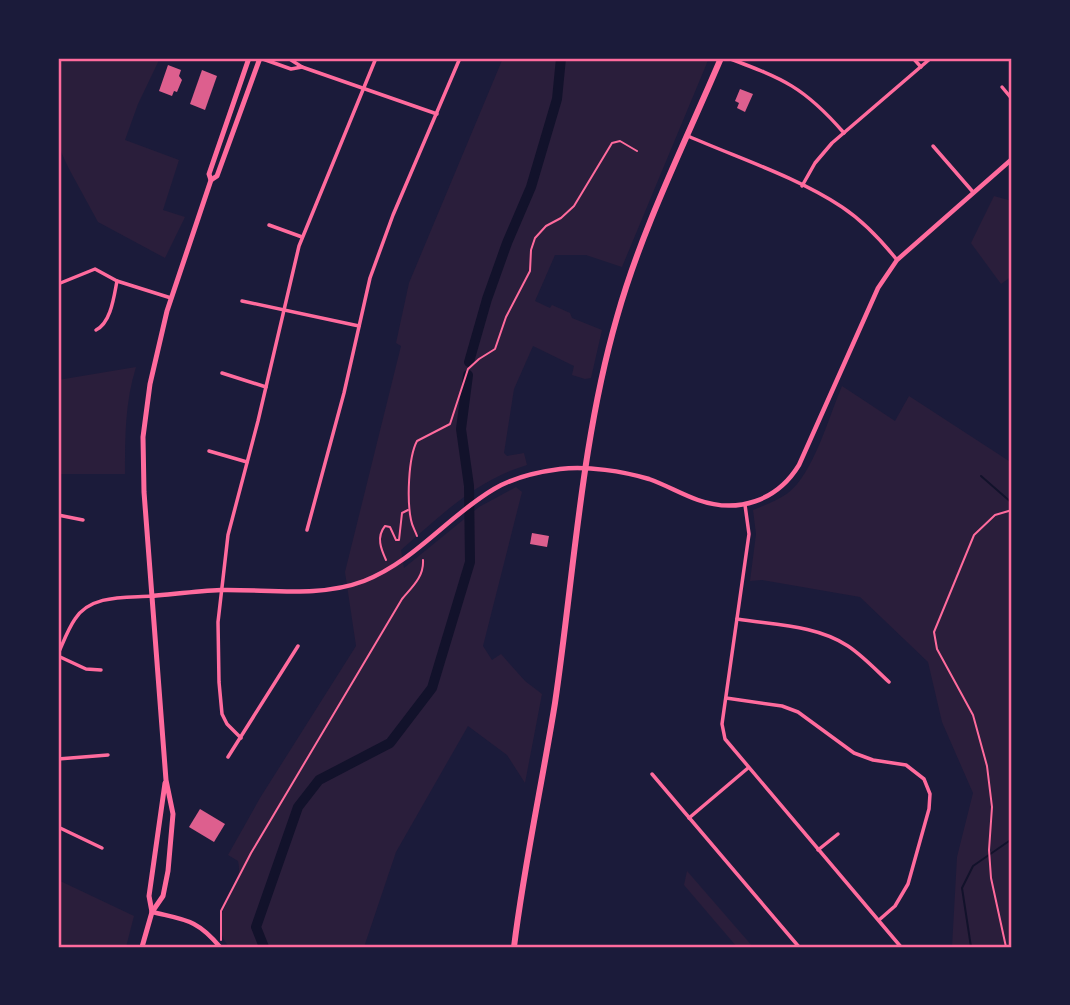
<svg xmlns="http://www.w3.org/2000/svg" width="1070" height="1005" viewBox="0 0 1070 1005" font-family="'Roboto Serif',serif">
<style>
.green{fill:#2a1e3b}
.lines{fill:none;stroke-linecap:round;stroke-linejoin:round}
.stream{stroke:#12122b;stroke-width:2}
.river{stroke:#12122b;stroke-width:10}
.building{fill:#dd5f8e}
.path{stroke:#ff6b9d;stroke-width:2}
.minor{stroke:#ff6b9d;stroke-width:3.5}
.tertiary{stroke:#ff6b9d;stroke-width:4.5}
.secondary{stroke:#ff6b9d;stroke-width:5}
.primary{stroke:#ff6b9d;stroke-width:6}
.neatline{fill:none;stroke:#ff6b9d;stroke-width:2.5}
</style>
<rect width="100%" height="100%" fill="#1b1b3a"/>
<g class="green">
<path d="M 58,58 L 160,58 L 138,104 L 125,140 L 179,160 L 163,210 L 185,217 L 165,258 L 98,222 L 68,167 L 58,145 Z"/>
<path d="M 503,58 L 709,58 L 622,267 L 586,255 L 555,255 L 535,301 L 550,308 L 552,305 L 570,313 L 572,318 L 602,330 L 591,378 L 585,379 L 572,375 L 574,366 L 533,346 L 514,389 L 504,453 L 507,456 L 524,453 L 527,465 C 476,480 440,516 401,550 L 404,568 L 479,507 L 516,487 L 522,492 L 483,646 L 492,660 L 501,654 L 525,681 L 542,694 L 525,783 L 507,755 L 468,726 L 396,852 L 364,947 L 229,947 C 202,914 246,893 238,861 L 228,855 L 260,798 L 356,646 L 345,572 L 401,346 L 396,343 L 409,283 Z"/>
<path d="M 994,196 L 1012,201 L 1012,276 L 1001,284 L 971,243 Z"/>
<path d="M 136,367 C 125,402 125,437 125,474 L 58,474 L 58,380 Z"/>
<path d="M 842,386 L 895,421 L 909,396 L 1012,463 L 1012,947 L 952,947 L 957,857 L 973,793 L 942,722 L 928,662 L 860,597 L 762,580 L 750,581 L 756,534 L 753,510 C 765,505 777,501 788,493 C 814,473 829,416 842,386 Z"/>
<path d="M 687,871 L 753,947 L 737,947 L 684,885 Z"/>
<path d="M 58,880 L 134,916 L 126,947 L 58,947 Z"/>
</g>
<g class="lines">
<g class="stream">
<path d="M 981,476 L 1012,503"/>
<path d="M 971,947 L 962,888 L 973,866 L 1012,839"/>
</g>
<g class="river">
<path d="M 469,362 L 487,299 L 507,243 L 531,187 L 557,99 L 561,58"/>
<path d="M 264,947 L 256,927 L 298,807 L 319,780 L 390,743 L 432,688 L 470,562 L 469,486 L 461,429 L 468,375"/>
</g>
</g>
<g class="building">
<path d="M 168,65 L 181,70 L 179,76 L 182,80 L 177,92 L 174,91 L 172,96 L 159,91 Z"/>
<path d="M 202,70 L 217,76 L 205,110 L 190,104 Z"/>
<path d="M 740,89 L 753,94 L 745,112 L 737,108 L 739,103 L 735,101 Z"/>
<path d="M 532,533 L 549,536 L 547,547 L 530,544 Z"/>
<path d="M 200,809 L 225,824 L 214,842 L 189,827 Z"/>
</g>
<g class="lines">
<g class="path">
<path d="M 417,536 C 415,530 412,526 411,520 C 407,501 408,458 417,441 L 450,424 L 468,369 L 479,359 L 495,349 L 506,317 L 530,271 L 531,250 L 535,238 L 546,226 L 561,218 L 574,206 L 612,143 L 620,141 L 637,151"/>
<path d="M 386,560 C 381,549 376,537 385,526 L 390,527 L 396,540 L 399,540 L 402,513 L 408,510"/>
<path d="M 221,940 L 221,911 L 251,853 L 402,599 C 412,587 424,577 423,560"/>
<path d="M 1006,947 L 991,878 L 989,850 L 992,807 L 987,766 L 973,715 L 937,649 L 934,632 L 974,535 L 995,515 L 1012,510"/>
</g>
<g class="minor">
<path d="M 260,58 L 291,69 L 302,67"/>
<path d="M 288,58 L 302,67 L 437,114"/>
<path d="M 728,58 C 784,79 804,87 844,133"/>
<path d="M 913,58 L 921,67"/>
<path d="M 1002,87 L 1012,99"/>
<path d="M 688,136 C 738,158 797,177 842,207 C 863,221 881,240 897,260"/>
<path d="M 933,146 L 973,192"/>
<path d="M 802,186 L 815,163 L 832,143 L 931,58"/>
<path d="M 269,225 L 302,237"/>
<path d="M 58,284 L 95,269 L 117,281 L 171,298"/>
<path d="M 242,301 L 359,326"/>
<path d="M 96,330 C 111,323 114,296 117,281"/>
<path d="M 222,373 L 266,387"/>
<path d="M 209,451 L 247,462"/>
<path d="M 745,505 L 749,534 L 722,724 L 725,739 L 901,947"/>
<path d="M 58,515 L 83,520"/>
<path d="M 307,530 L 344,393 L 370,278 L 393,215 L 460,58"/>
<path d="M 737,619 C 774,625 816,625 848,646 C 863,656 876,670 889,682"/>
<path d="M 58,654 C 63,643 68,629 75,619 C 91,594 127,598 152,596"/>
<path d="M 58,656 L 86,669 L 101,670"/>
<path d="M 726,698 L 782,706 L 798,712 L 854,753 L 873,760 L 906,765 L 924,779 L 930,794 L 929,809 L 908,884 L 895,906 L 879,920"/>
<path d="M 241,738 L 227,724 L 222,714 L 219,682 L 218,622 L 228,535 L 258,421 L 299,246 L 376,58"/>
<path d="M 228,757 L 298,646"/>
<path d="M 58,759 L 108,755"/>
<path d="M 58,763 L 58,792"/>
<path d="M 652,774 L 799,947"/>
<path d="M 689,818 L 748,768"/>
<path d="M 58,827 L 102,848"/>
<path d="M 818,850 L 838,834"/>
<path d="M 677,947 L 681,947"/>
</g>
<g class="tertiary">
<path d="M 152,596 C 175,594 198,591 221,590 C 268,589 319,598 364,581 C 415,561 448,516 494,489 C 514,477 537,472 560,469 C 588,466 622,471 649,479 C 666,485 681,494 698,500 C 738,514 777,501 799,465 L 878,288 L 897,260 L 1012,159"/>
<path d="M 152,912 C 185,920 197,919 220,947"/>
</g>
<g class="secondary">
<path d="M 211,180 L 217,176 L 260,58"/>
<path d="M 152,912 L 149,896 L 165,783"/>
<path d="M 142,947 L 152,912 L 163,896 L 168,871 L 173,814 L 166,780 L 144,492 L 143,437 L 150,384 L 167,311 L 211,180 L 209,174 L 249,58"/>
</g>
<path class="primary" d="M 514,947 C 524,865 542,784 555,703 C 574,574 581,442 617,317 C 642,228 685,143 721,58"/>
</g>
<rect width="1070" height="1005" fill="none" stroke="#1b1b3a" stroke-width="119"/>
<rect x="60" y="60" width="950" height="886" class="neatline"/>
</svg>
